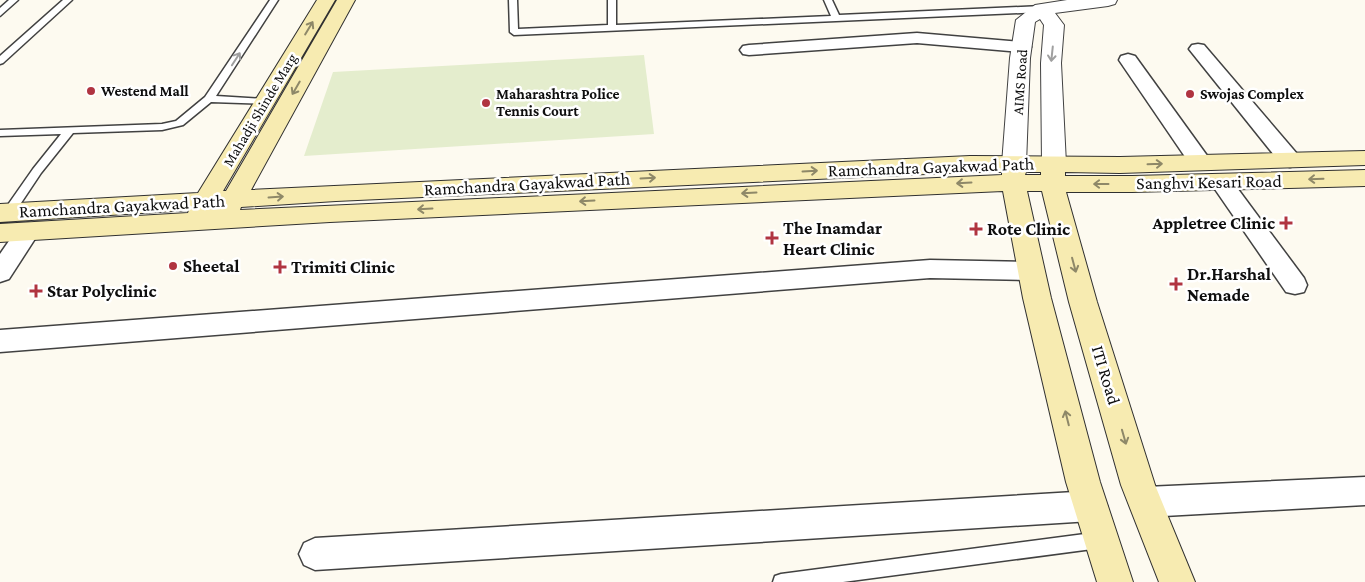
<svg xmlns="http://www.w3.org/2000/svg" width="1365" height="582" viewBox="0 0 1365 582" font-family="'Crimson Pro',serif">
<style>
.pitch{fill:#e4edcd}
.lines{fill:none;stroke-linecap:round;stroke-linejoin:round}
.service-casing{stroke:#414141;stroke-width:3}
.minor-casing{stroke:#414141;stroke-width:3}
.tertiary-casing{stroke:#414141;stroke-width:2}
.secondary-casing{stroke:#303030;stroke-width:2}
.service{fill:#fff;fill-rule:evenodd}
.minor{fill:#fff;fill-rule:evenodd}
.tertiary{fill:#fff;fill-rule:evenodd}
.secondary{fill:#f7ebb1;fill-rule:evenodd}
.oneway{stroke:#8e8868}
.oneway2{stroke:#9f9f9f}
.poi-dot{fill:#b03441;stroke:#fff;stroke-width:2}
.labels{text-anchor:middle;stroke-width:5;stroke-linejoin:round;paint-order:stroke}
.far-street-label{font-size:15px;fill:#0e0e0e;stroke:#fff}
.far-poi-label{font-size:15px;font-weight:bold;fill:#0e0e0e;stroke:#fff;text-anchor:start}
.street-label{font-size:18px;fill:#0e0e0e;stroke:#fff}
.poi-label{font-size:18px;font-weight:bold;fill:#0e0e0e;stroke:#fff;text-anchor:start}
</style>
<rect width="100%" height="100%" fill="#fdfaf0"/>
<path class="pitch" d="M 644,55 L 654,134 L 304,156 L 333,72 Z"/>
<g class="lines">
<g class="service-casing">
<g id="service">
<path d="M 9,0 L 18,0 L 0,16 L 0,8 Z"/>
<path d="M 63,0 L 72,0 L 3,63 L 0,64 L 0,56 Z"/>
<path d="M 270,0 L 278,0 L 216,96 L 266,99 L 271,102 L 269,104 L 211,102 L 183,125 L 162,130 L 73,133 L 41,173 L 13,215 L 5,215 L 3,212 L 5,209 L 33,169 L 61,134 L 0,136 L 0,130 L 162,124 L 176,121 L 205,97 Z"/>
<path d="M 509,0 L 517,0 L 518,29 L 608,25 L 608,0 L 616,0 L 616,25 L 831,16 L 824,0 L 832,0 L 839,15 L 1042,6 L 1046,9 L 1042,12 L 514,35 L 510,32 Z"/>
<path d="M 1100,532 L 1106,535 L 1108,540 L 1106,545 L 1100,548 L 843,582 L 773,582 L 775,576 L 781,574 Z"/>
</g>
</g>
<g class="minor-casing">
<g id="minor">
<path d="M 917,33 L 1022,42 L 1028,43 L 1031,47 L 1028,51 L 1022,52 L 917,43 L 749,55 L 743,54 L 740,50 L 743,46 L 749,45 Z"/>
<path d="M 1198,44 L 1204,45 L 1298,155 L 1301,160 L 1298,165 L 1290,167 L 1282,165 L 1189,49 L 1192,45 Z"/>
<path d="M 1128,54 L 1135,56 L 1208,157 L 1211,162 L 1208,167 L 1200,169 L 1192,167 L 1119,60 L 1121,56 Z"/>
<path d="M 1221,175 L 1229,177 L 1304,278 L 1307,285 L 1304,292 L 1295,294 L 1286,292 L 1210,182 L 1213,177 Z"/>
<path d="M 28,223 L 36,225 L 40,231 L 9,279 L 0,282 L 0,254 L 20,225 Z"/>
<path d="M 930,260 L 1031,262 L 1040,265 L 1043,271 L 1040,277 L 1031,280 L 930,278 L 0,352 L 0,330 Z"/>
<path d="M 1365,477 L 1365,505 L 1146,517 L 1135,512 L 1130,502 L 1135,492 L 1146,487 Z"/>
<path d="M 1091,491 L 1102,496 L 1107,506 L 1102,516 L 1091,521 L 315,570 L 304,565 L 299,554 L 304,543 L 315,538 Z"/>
</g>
</g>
<g class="tertiary-casing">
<path id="tertiary" d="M 1067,0 L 1117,0 L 1115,4 L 1108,6 L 1055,13 L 1064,25 L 1061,63 L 1066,164 L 1062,169 L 1054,172 L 1046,169 L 1042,164 L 1041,63 L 1044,25 L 1040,19 L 1035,22 L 1030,58 L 1026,164 L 1022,169 L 1014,172 L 1006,169 L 1002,164 L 1010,58 L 1016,20 L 1035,5 Z"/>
</g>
<g class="secondary-casing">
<path id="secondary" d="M 317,0 L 335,0 L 223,191 L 226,191 L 337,0 L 355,0 L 251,190 L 970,156 L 1120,157 L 1365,151 L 1365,165 L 1120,173 L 1065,172 L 1065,176 L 1132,176 L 1365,170 L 1365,186 L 1132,192 L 1066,192 L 1097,302 L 1155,485 L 1195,582 L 1159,582 L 1121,485 L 1069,302 L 1042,191 L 1027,191 L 1051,298 L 1100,482 L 1133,582 L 1097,582 L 1066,482 L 1023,298 L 1003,191 L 330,222 L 0,242 L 0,224 L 188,213 L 189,210 L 0,222 L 0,204 L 198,193 ZM 970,172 L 1002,172 L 1002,175 L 240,210 L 241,207 L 336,201 ZM 1026,172 L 1041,172 L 1041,175 L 1025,175 Z"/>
</g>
<use href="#service" class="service"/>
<use href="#minor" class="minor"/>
<use href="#tertiary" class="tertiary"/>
<use href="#secondary" class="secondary"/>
</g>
<defs><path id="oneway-shaft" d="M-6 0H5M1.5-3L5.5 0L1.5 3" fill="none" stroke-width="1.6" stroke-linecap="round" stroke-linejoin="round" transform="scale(1.25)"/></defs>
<g class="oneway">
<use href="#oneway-shaft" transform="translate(309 28) rotate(-59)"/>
<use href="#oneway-shaft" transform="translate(296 88) rotate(120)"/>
<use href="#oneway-shaft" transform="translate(1155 164) rotate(-2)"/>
<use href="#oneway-shaft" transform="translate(810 171) rotate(-3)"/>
<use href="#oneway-shaft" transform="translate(648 178) rotate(-3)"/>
<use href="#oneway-shaft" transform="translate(1316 179) rotate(178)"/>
<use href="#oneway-shaft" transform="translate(964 183) rotate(177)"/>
<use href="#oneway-shaft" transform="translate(1101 184) rotate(-180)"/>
<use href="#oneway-shaft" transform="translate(749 193) rotate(177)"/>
<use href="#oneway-shaft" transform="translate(276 197) rotate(-4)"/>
<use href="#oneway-shaft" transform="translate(587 201) rotate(177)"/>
<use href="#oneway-shaft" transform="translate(425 209) rotate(177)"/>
<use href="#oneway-shaft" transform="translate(1074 265) rotate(75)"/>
<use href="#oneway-shaft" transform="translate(1067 418) rotate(-104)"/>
<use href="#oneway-shaft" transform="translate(1124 437) rotate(74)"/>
</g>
<g class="oneway2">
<use href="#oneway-shaft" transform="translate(1052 54) rotate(96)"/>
<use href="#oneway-shaft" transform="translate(236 59) rotate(-57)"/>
</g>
<g class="poi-dot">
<circle cx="91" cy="91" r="5"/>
<circle cx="1190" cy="94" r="5"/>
<circle cx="486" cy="103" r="5"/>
<path d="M1283.5 215.5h5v5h5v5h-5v5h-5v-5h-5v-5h5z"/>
<path d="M973.5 221.5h5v5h5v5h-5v5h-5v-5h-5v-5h5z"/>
<path d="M769.5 230.5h5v5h5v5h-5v5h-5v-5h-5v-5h5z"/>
<circle cx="173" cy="266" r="5"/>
<path d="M277.5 259.5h5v5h5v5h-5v5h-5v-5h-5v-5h5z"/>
<path d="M1173.5 276.5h5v5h5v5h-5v5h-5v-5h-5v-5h5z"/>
<path d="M33.5 283.5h5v5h5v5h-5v5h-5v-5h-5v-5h5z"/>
</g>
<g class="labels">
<g class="far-street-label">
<text transform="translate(1020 82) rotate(-86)" y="5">AIMS Road</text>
<text transform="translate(260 110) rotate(-59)" y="5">Mahadji Shinde Marg</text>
</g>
<g class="far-poi-label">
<text x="101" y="96">Westend Mall</text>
<text x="496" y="99">Maharashtra Police<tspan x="496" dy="17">Tennis Court</tspan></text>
<text x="1200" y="99">Swojas Complex</text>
</g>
<g class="street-label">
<text transform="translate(931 167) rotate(-2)" y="6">Ramchandra Gayakwad Path</text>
<text transform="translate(1209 182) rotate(-1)" y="6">Sanghvi Kesari Road</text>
<text transform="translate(527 184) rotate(-3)" y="6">Ramchandra Gayakwad Path</text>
<text transform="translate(122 206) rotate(-3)" y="6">Ramchandra Gayakwad Path</text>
<text transform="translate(1106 375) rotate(73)" y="6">ITI Road</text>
</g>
<g class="poi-label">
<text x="1275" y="229" text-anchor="end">Appletree Clinic</text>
<text x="783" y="234">The Inamdar<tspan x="783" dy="21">Heart Clinic</tspan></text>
<text x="987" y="235">Rote Clinic</text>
<text x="183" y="272">Sheetal</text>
<text x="291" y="273">Trimiti Clinic</text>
<text x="1187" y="280">Dr.Harshal<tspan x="1187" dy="21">Nemade</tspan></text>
<text x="47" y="297">Star Polyclinic</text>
</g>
</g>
</svg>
